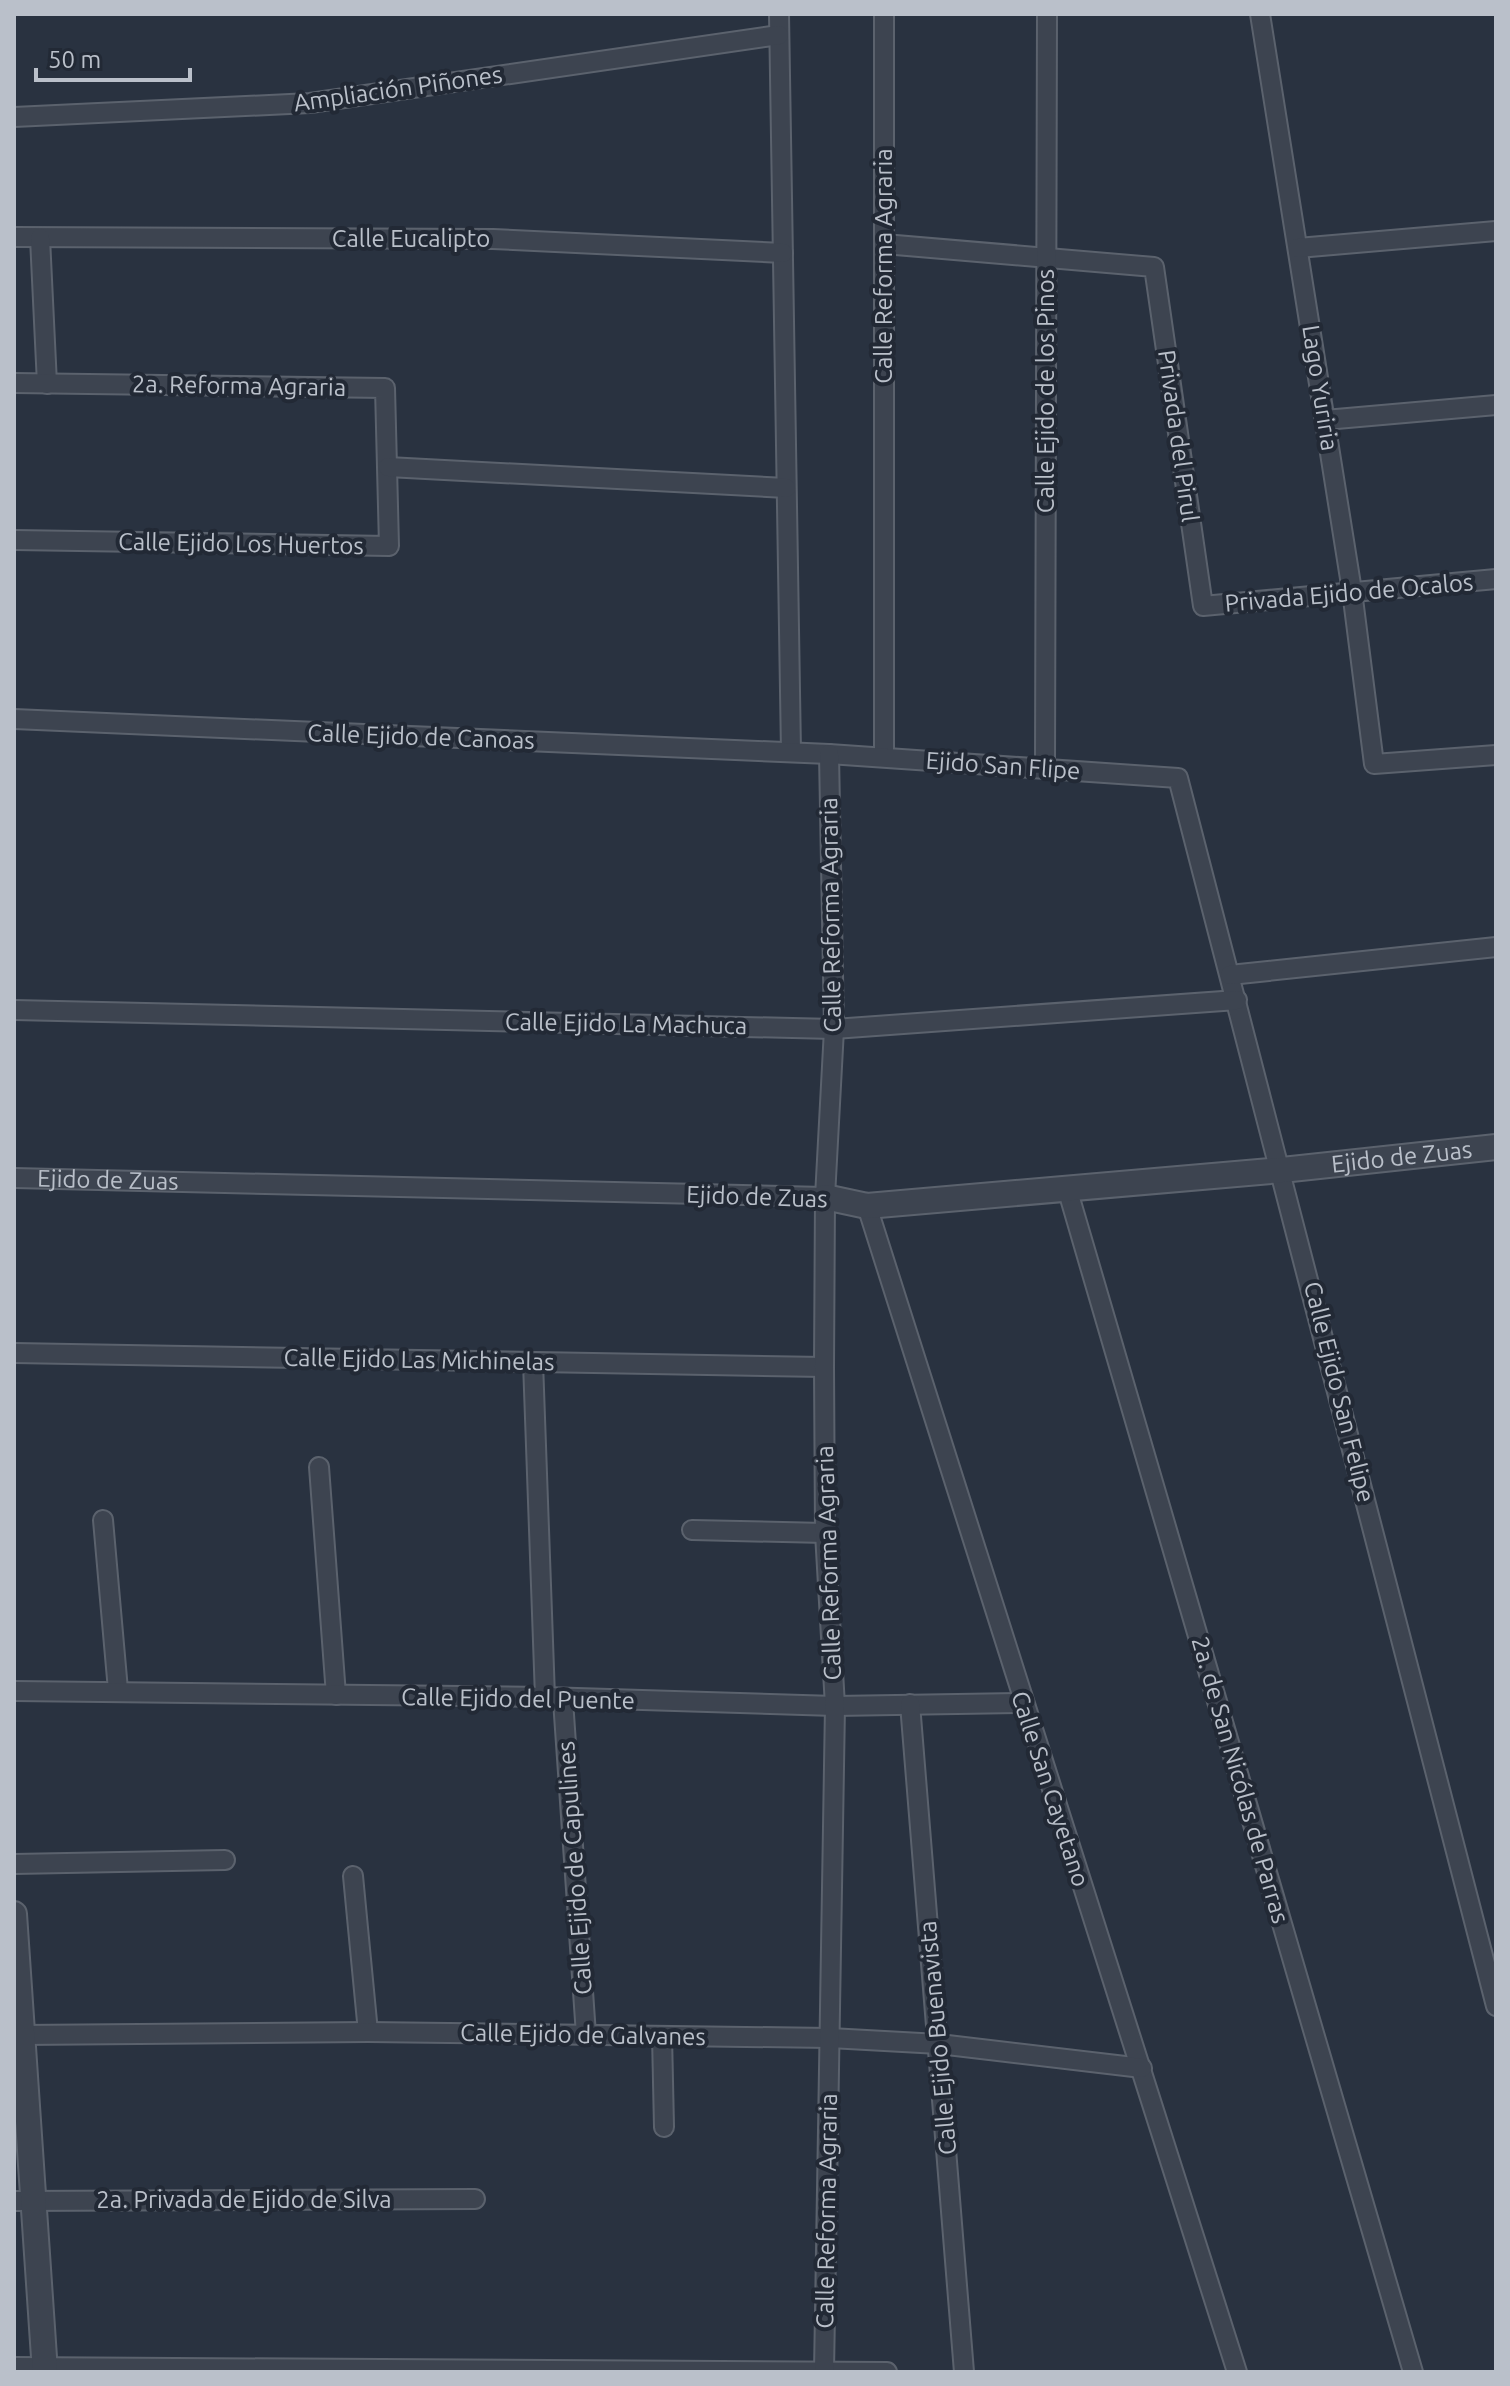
<svg xmlns="http://www.w3.org/2000/svg" width="1510" height="2386" viewBox="0 0 1510 2386" font-family="Ubuntu,sans-serif">
<style>
.lines{fill:none;stroke-linecap:round;stroke-linejoin:round}
.minor-casing{stroke:#5b626d;stroke-width:22}
.tertiary-casing{stroke:#5b626d;stroke-width:28}
.minor{stroke:#3d4450;stroke-width:18}
.tertiary{stroke:#3d4450;stroke-width:24}
.labels{text-anchor:middle;stroke-width:8;stroke-linejoin:round;paint-order:stroke}
.street-label{font-size:24px;fill:#bac0ca;stroke:#222935}
</style>
<rect width="100%" height="100%" fill="#293240"/>
<g class="lines">
<g class="minor-casing">
<g id="minor">
<path d="M 779,14 L 791,752"/>
<path d="M 884,14 L 884,757"/>
<path d="M 1260,14 L 1352,591 L 1374,764 L 1496,755"/>
<path d="M 14,117 L 310,103 L 779,35"/>
<path d="M 14,237 L 493,239 L 783,253"/>
<path d="M 40,238 L 47,384"/>
<path d="M 884,244 L 1154,267 L 1203,606 L 1496,579"/>
<path d="M 1298,248 L 1496,231"/>
<path d="M 14,383 L 385,388 L 389,546 L 14,540"/>
<path d="M 1325,420 L 1496,405"/>
<path d="M 388,467 L 786,488"/>
<path d="M 14,719 L 829,754 L 1178,778 L 1496,2006"/>
<path d="M 1045,769 L 1047,14"/>
<path d="M 1230,975 L 1496,947"/>
<path d="M 14,1010 L 834,1029 L 1237,1000"/>
<path id="s1" d="M 14,1178 L 825,1197"/>
<path d="M 1067,1188 L 1413,2372"/>
<path d="M 867,1206 C 988,1595 1116,1983 1237,2372"/>
<path d="M 14,1353 L 824,1367"/>
<path d="M 533,1362 L 545,1697"/>
<path d="M 319,1467 L 336,1695"/>
<path d="M 103,1520 L 118,1690"/>
<path d="M 692,1530 L 825,1533"/>
<path d="M 14,1691 L 545,1697 L 835,1706 L 1021,1703"/>
<path d="M 563,1700 L 586,2035"/>
<path d="M 910,1704 L 964,2372"/>
<path d="M 14,1864 L 225,1860"/>
<path d="M 353,1876 L 368,2032"/>
<path d="M 22,2035 L 368,2032 L 830,2038 L 939,2044 L 1142,2068"/>
<path d="M 662,2036 L 664,2127"/>
<path d="M 14,2201 L 475,2199"/>
<path d="M 14,2367 L 887,2372"/>
<path d="M 824,2372 L 835,1706 L 825,1533 L 824,1367 L 825,1197 L 834,1029 L 829,754"/>
</g>
</g>
<g class="tertiary-casing">
<g id="tertiary">
<path id="s2" d="M 825,1197 L 867,1206 L 1282,1170 L 1496,1147"/>
<path d="M 14,1914 L 45,2372"/>
</g>
</g>
<use href="#minor" class="minor"/>
<use href="#tertiary" class="tertiary"/>
</g>
<g class="labels">
<g class="street-label">
<text transform="translate(398 89) rotate(-8)" y="8">Ampliación Piñones</text>
<text x="411" y="247">Calle Eucalipto</text>
<text transform="translate(884 266) rotate(-90)" y="8">Calle Reforma Agraria</text>
<text transform="translate(239 386) rotate(1)" y="8">2a. Reforma Agraria</text>
<text transform="translate(1320 388) rotate(81)" y="8">Lago Yuriria</text>
<text transform="translate(1046 391) rotate(-90)" y="8">Calle Ejido de los Pinos</text>
<text transform="translate(1178 436) rotate(82)" y="8">Privada del Pirul</text>
<text transform="translate(241 544) rotate(1)" y="8">Calle Ejido Los Huertos</text>
<text transform="translate(1349 593) rotate(-5)" y="8">Privada Ejido de Ocalos</text>
<text transform="translate(421 737) rotate(2)" y="8">Calle Ejido de Canoas</text>
<text transform="translate(1003 766) rotate(4)" y="8">Ejido San Flipe</text>
<text transform="translate(831 915) rotate(-91)" y="8">Calle Reforma Agraria</text>
<text transform="translate(626 1024) rotate(1)" y="8">Calle Ejido La Machuca</text>
<text dy="8" stroke="none"><textPath href="#s2" startOffset="580">Ejido de Zuas</textPath></text>
<text dy="8" stroke="none"><textPath href="#s1" startOffset="94">Ejido de Zuas</textPath></text>
<text transform="translate(757 1197) rotate(2)" y="8">Ejido de Zuas</text>
<text transform="translate(419 1360) rotate(1)" y="8">Calle Ejido Las Michinelas</text>
<text transform="translate(1339 1392) rotate(76)" y="8">Calle Ejido San Felipe</text>
<text transform="translate(829 1563) rotate(-92)" y="8">Calle Reforma Agraria</text>
<text transform="translate(518 1699) rotate(1)" y="8">Calle Ejido del Puente</text>
<text transform="translate(1240 1780) rotate(74)" y="8">2a. de San Nicólas de Parras</text>
<text transform="translate(1050 1789) rotate(72)" y="8">Calle San Cayetano</text>
<text transform="translate(575 1868) rotate(-94)" y="8">Calle Ejido de Capulines</text>
<text transform="translate(583 2035) rotate(1)" y="8">Calle Ejido de Galvanes</text>
<text transform="translate(938 2038) rotate(-95)" y="8">Calle Ejido Buenavista</text>
<text x="244" y="2208">2a. Privada de Ejido de Silva</text>
<text transform="translate(827 2211) rotate(-89)" y="8">Calle Reforma Agraria</text>
</g>
</g>
<rect width="1510" height="2386" fill="none" stroke="#bac0ca" stroke-width="32"/>
<path d="M36 68v12h154v-12" fill="none" stroke="#bac0ca" stroke-width="4"/>
<text x="48" y="68" font-size="24" fill="#bac0ca" stroke="#222935" stroke-width="6" paint-order="stroke">50 m</text>
</svg>
